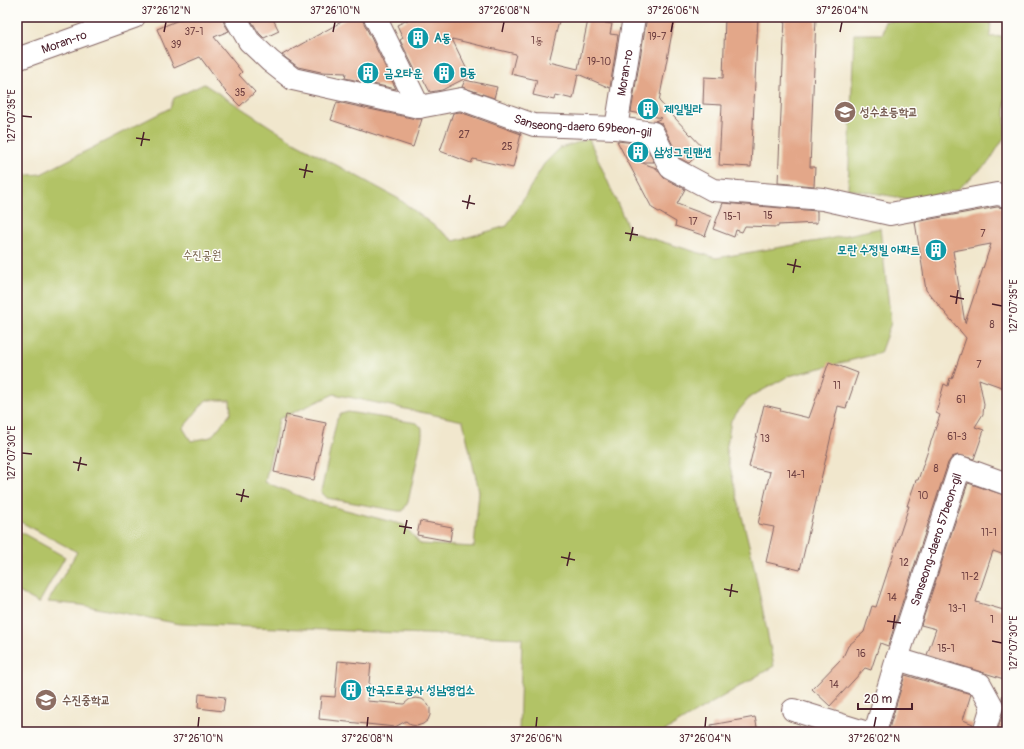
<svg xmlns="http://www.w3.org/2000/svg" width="1024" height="749" viewBox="0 0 1024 749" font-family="Pangolin,'Poor Story',sans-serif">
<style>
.green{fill:#b2c366;stroke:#7e7148;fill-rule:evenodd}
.building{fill:#e3a789;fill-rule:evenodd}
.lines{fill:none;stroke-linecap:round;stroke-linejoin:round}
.minor-casing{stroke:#846564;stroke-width:24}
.minor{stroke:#fff;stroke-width:22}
.ticks{fill:none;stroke:#4a1f2b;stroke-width:1.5}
.labels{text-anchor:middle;stroke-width:3;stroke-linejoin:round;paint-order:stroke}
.number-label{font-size:10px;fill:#704142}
.culture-label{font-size:12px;font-weight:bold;fill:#0d838f;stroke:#fdfcf7;text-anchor:start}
.street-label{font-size:12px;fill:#4a1f2b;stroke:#fdfcf7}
.education-label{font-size:12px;font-weight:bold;fill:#785e54;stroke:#fdfcf7;text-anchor:start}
.park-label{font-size:12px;fill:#6e5840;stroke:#fdfcf7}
.neatline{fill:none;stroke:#4a1f2b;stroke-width:1.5}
.ticks-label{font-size:10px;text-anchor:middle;fill:#4a1f2b}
</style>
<rect width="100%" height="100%" fill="#fdfcf7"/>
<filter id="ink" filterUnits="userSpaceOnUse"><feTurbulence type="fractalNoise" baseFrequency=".025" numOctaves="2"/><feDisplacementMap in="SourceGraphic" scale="8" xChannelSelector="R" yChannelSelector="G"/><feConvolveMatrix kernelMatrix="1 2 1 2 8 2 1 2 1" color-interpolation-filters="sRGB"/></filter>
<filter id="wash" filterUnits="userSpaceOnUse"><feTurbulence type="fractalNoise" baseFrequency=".012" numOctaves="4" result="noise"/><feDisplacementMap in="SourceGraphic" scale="16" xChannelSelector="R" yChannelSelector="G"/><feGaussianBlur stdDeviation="0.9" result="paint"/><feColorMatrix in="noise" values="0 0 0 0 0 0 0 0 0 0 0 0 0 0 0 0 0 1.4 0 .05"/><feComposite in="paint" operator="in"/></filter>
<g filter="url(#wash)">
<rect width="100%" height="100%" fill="#f1e7cd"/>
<g class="green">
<path d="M 991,20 L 990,37 L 1006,36 L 1005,136 L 989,162 L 957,190 L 915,200 L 848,189 L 854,34 L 883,34 L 885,21 Z"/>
<path d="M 204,84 L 294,142 L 399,199 L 454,241 L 507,226 L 544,164 L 560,148 L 589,139 L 630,232 L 716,258 L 824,240 L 880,228 L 891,323 L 880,353 L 789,376 L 750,397 L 731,420 L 726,451 L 752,557 L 774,666 L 663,732 L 519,732 L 522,638 L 180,624 L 81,605 L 48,602 L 77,552 L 17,520 L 17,176 L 41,174 L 170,108 L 174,98 ZM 334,394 L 463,421 L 479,492 L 474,547 L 420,544 L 404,525 L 311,501 L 265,482 L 279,419 ZM 206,400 L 230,400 L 231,413 L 211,437 L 191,441 L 183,428 Z"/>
<path d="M 348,412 L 417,423 L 422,428 L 422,437 L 408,502 L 403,511 L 398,511 L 327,498 L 321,492 L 337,419 L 341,414 Z"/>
<path d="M 17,530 L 65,557 L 39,603 L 17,591 Z"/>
</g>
<g id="blocks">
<g class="building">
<path d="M 186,17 L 223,17 L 224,23 L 229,31 L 214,37 L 242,72 L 239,75 L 255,92 L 240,106 L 225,91 L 200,57 L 174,68 L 157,29 Z"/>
<path d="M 249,17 L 272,17 L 279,31 L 264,38 L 259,33 Z"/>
<path d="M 350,17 L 361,17 L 396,89 L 345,78 L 346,73 L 321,72 L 298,67 L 282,55 Z"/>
<path d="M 414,17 L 560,17 L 549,62 L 578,69 L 588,20 L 612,24 L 610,34 L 618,35 L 610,88 L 578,74 L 573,99 L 556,95 L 555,100 L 533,95 L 537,80 L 511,74 L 516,54 L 452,39 L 470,76 L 442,90 L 430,92 L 422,77 L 419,78 L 400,40 L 403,38 L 397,25 Z"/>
<path d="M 647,17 L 675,17 L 659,101 L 704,149 L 689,163 L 679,158 L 664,127 L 661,123 L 655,121 L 662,118 L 631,112 Z"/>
<path d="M 725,17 L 758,17 L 751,167 L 719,165 L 722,105 L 703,104 L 704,77 L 723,78 Z"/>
<path d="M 785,17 L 816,17 L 810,167 L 815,167 L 814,186 L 778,183 Z"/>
<path d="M 465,80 L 497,87 L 494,98 L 462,87 Z"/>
<path d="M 337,102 L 416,119 L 422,119 L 413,147 L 331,120 Z"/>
<path d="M 460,112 L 521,134 L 513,168 L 473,159 L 471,163 L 440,151 L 453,113 Z"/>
<path d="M 617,141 L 645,144 L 654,162 L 640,162 L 656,168 L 664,178 L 685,189 L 677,204 L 712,217 L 705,236 L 675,226 L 676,222 L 652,208 Z"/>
<path d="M 723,203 L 817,211 L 817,223 L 778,225 L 778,227 L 745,226 L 742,232 L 736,230 L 734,237 L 713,229 Z"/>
<path d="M 997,207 L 1007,208 L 1007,389 L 979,379 L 984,404 L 983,414 L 975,427 L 984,430 L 974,459 L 958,455 L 952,457 L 948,463 L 888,646 L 880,643 L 871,670 L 865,668 L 830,706 L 812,689 L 843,657 L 848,646 L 864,632 L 872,606 L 876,607 L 909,506 L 907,506 L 916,480 L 918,480 L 940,415 L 936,413 L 944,384 L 948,386 L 950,378 L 952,379 L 966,338 L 926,290 L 915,222 ZM 991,244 L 965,323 L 953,251 Z"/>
<path d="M 829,362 L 858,373 L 846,408 L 838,406 L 800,570 L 766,562 L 774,527 L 758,524 L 770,472 L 749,467 L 764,405 L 781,409 L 780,411 L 809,418 Z"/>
<path d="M 286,415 L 326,423 L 314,480 L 274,472 Z"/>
<path d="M 968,483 L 1007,496 L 1007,556 L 993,551 L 976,602 L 1007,611 L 1007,680 L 927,655 L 936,629 L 921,625 Z"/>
<path d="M 420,521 L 452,527 L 450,541 L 417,535 Z"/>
<path d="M 338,661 L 371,664 L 367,701 L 404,704 L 410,699 L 416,698 L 422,699 L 427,703 L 430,708 L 430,715 L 428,720 L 423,724 L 417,726 L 411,725 L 406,721 L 395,727 L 319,719 L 321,696 L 335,697 Z"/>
<path d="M 905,675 L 971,694 L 963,720 L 973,724 L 972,732 L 897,732 L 889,729 Z"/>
<path d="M 1004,691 L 1007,691 L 1007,732 L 997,732 L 1004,709 L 1004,704 L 1002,698 Z"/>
<path d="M 199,694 L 225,697 L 223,711 L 198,708 Z"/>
<path d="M 755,717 L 758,732 L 712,732 L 711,725 Z"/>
</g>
</g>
</g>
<g filter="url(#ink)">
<use href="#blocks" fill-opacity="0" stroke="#846564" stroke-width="1"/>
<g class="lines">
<g class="minor-casing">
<g id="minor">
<path id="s1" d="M 235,17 L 249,41 L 270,61 L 293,79 L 419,107 L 461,99 L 534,125 L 616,128 L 653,133 L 670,167 L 713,190 L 823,199 L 890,214 L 997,194 L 1007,196"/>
<path d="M 375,17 L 419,107"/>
<path id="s2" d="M 17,59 L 134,17"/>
<path id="s3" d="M 616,128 L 634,17"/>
<path d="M 897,659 L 980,684 L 992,706 L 984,732"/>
<path d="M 793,710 L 864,732"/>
<path id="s4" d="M 875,732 L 897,659 L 960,467 L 1007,484"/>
</g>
</g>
<use href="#minor" class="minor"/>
</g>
</g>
<path class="ticks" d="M 164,32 L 166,22M 333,32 L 335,22M 502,32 L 504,22M 671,32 L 673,22M 840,32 L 842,22M 22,116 L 32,117M 136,138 L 150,140M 141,146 L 144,132M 299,169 L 313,172M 304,178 L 307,164M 462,201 L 475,204M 467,209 L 470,195M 625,233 L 638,235M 630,241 L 633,227M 787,264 L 801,267M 793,273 L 796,259M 950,296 L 964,299M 956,304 L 958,290M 992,304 L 1002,306M 22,453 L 32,454M 73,462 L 87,465M 78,471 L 81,457M 236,494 L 249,497M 241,502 L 244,489M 399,526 L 412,528M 404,534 L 407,520M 561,557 L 575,560M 567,566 L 570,552M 724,589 L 738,592M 730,597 L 732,584M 887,621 L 901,623M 893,629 L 895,615M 992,641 L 1002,643M 198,727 L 199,717M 367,727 L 368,717M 536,727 L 537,717M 705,727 L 706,717M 874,727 L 876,717"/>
<defs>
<g id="building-disc" transform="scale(1.15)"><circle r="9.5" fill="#0f9aa8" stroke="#fdfcf7"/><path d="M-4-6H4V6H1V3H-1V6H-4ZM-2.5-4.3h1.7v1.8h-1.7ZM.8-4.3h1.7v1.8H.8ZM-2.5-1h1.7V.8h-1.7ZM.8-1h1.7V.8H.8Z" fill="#fff"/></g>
<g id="school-disc" transform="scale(1.15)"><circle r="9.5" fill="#8d6e63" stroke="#fdfcf7"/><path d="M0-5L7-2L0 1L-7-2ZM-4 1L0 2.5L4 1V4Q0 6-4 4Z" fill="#fff"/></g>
</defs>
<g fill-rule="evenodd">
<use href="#building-disc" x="418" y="38"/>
<use href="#building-disc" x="368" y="73"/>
<use href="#building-disc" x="444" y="73"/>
<use href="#building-disc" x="648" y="109"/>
<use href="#school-disc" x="845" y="112"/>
<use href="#building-disc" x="638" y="152"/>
<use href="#building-disc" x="936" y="250"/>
<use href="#building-disc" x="351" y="690"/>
<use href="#school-disc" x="46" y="700"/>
</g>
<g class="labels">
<g class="number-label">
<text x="194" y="35">37-1</text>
<text x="657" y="40">19-7</text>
<text x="537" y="44">1동</text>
<text x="176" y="48">39</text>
<text x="599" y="65">19-10</text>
<text x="240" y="96">35</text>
<text x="464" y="138">27</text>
<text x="507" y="150">25</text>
<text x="768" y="219">15</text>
<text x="732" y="220">15-1</text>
<text x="693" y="225">17</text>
<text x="983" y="237">7</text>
<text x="992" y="328">8</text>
<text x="979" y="368">7</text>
<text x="837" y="389">11</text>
<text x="961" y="403">61</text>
<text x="957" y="440">61-3</text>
<text x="765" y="442">13</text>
<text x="936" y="472">8</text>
<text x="796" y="478">14-1</text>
<text x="923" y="499">10</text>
<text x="989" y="536">11-1</text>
<text x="904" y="566">12</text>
<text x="970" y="580">11-2</text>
<text x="892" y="601">14</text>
<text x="957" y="612">13-1</text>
<text x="992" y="623">1</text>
<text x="946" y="652">15-1</text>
<text x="861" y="657">16</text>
<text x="834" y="688">14</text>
</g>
<g class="culture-label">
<text x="434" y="42">A동</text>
<text x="384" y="77">금오타운</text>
<text x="460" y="77">B동</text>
<text x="664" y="113">제일빌라</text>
<text x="654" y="156">삼성그린맨션</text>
<text x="920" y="254" text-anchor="end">모란 수정빌 아파트</text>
<text x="366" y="694">한국도로공사 성남영업소</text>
</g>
<g class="street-label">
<text dy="4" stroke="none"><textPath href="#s2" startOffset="50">Moran-ro</textPath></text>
<text dy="4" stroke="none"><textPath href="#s3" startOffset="56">Moran-ro</textPath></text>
<text dy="4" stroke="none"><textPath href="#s1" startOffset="384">Sanseong-daero 69beon-gil</textPath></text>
<text dy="4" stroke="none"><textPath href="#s4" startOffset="202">Sanseong-daero 57beon-gil</textPath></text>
</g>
<g class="education-label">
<text x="860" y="116">성수초등학교</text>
<text x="62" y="704">수진중학교</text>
</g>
<g class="park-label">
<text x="202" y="259">수진공원</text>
</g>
</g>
<rect width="1024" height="749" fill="none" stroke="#fdfcf7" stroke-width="44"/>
<path d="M858 703v6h54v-6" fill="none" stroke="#4a1f2b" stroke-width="2"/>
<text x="864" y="703" font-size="12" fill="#4a1f2b" stroke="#fdfcf7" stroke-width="3" paint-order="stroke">20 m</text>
<rect x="22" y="22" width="980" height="705" class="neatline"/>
<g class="ticks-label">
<text x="166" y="14">37°26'12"N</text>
<text x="335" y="14">37°26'10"N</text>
<text x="504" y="14">37°26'08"N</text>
<text x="673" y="14">37°26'06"N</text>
<text x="842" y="14">37°26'04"N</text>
<text transform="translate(11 116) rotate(-90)" y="4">127°07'35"E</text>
<text transform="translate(1013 306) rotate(-90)" y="4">127°07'35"E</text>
<text transform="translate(11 453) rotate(-90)" y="4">127°07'30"E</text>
<text transform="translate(1013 643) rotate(-90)" y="4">127°07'30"E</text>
<text x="198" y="742">37°26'10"N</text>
<text x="367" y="742">37°26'08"N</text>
<text x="536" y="742">37°26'06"N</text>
<text x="705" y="742">37°26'04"N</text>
<text x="874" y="742">37°26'02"N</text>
</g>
</svg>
